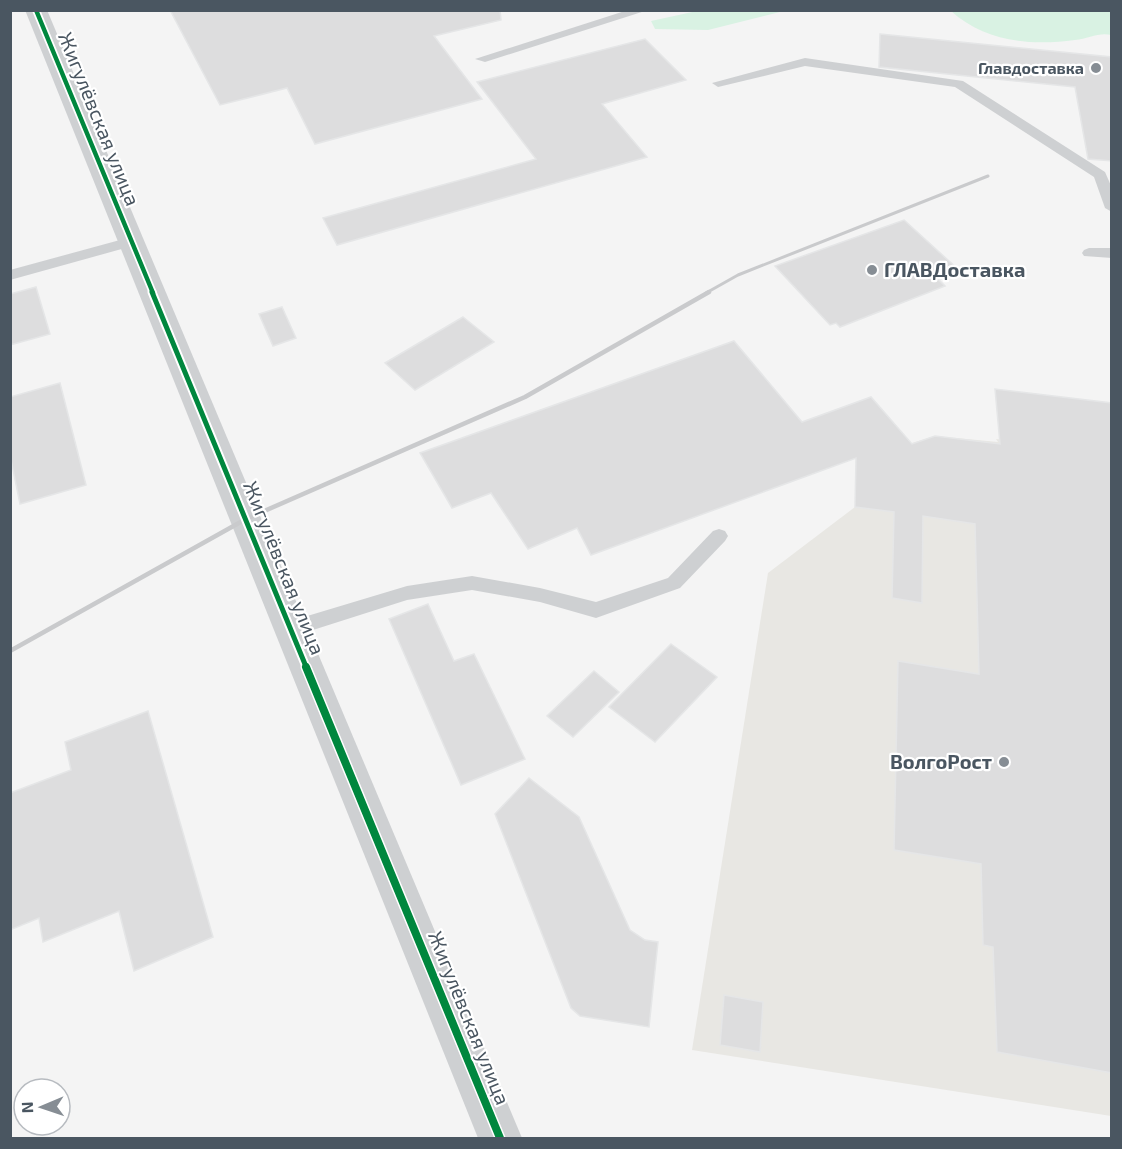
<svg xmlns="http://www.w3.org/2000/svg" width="1122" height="1149" viewBox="0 0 1122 1149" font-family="'Exo 2',sans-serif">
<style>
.commercial{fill:#e8e7e3}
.green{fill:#d9f2e3}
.building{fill:#ddddde;stroke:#e5e6e7;stroke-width:1.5}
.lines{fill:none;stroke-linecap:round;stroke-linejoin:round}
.service{fill:#ced0d2;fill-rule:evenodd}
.minor{fill:#ced0d2;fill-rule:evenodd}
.rail-far1{stroke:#c9cacc;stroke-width:3}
.rail{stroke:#c9cacc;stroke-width:4.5}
.cycleway-far2-casing{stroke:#fff;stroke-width:8}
.cycleway-far1-casing{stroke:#fff;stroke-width:9}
.cycleway-casing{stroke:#fff;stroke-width:11}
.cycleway-far2{stroke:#00873e;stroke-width:4.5}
.cycleway-far1{stroke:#00873e;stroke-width:5}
.cycleway{stroke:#00873e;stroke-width:8}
.poi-dot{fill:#868d94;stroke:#fff;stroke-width:2}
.labels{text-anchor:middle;stroke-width:4.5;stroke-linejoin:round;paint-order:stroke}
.far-poi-label{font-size:16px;font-weight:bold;fill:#4a5661;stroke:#fff;text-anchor:end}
.street-label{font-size:20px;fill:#4a5661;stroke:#fff}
.poi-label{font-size:20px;font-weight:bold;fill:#4a5661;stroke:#fff;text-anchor:start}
</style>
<rect width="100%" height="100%" fill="#f4f4f4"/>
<path class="commercial" d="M 935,436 L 998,442 L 996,439 L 1111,455 L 1111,1116 L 692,1050 L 768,573 L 855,507 L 855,494 L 912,443 Z"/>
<g class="green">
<path d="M 697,11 L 697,10 L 784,11 L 708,30 L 655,29 L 651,21 Z"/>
<path d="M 951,11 L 1111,11 L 1111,35 C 1099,32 1088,39 1075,40 C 1031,46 985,42 951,11 Z"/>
</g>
<g class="building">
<path d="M 170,10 L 500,10 L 501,20 L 434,36 L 482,99 L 315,144 L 287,88 L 220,105 Z"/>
<path d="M 880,34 L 1112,57 L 1112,161 L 1088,159 L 1075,87 L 879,67 Z"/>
<path d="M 645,39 L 686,80 L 602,104 L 647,157 L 337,245 L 323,218 L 536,159 L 477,82 Z"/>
<path d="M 904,220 L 961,272 L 939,280 L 945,286 L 840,327 L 836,323 L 830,325 L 775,266 Z"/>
<path d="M 36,287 L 50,334 L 10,345 L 10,294 Z"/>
<path d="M 282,307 L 296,338 L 273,346 L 259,314 Z"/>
<path d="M 463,317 L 494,342 L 415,390 L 385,363 Z"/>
<path d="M 734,341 L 802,422 L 871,397 L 912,444 L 935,436 L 1000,444 L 995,389 L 1112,403 L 1112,1073 L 997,1052 L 993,947 L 983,945 L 981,864 L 894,850 L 898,661 L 979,674 L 975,524 L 923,516 L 922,603 L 892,598 L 894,512 L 855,507 L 856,458 L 591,555 L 577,528 L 528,549 L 491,493 L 452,508 L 420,453 Z"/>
<path d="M 60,383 L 86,485 L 20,504 L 10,455 L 10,397 Z"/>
<path d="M 428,604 L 454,661 L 474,654 L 525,759 L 461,785 L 389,619 Z"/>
<path d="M 671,644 L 717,677 L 655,742 L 609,707 Z"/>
<path d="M 594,671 L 619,692 L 573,737 L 547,716 Z"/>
<path d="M 148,711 L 213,937 L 134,971 L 119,911 L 43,942 L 39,918 L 10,930 L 10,793 L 71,770 L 65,742 Z"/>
<path d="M 529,778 L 579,817 L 630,930 L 645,940 L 658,942 L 649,1027 L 580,1016 L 571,1008 L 495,814 Z"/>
<path d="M 724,995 L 763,1002 L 760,1052 L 720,1045 Z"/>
</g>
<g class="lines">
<g class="service">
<path d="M 628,10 L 648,10 L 485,62 L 475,59 Z"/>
<path d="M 805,58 L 963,81 L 1105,172 L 1112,188 L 1112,212 L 1105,208 L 1094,177 L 955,87 L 805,66 L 718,87 L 712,83 Z"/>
<path d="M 131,237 L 138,242 L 136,245 L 10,280 L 10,270 Z"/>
<path d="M 1089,248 L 1112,248 L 1112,258 L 1084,256 L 1082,253 L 1084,250 Z"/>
<path d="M 719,529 L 725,531 L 728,536 L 725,541 L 680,588 L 596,618 L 540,602 L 472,590 L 407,600 L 291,637 L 284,635 L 282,629 L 284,623 L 407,586 L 472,576 L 540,588 L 596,602 L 668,578 L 713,531 Z"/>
</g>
<path class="minor" d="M 25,10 L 47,10 L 522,1138 L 478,1138 Z"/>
<path class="rail-far1" d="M 706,293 L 738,275 L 988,176"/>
<path class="rail" d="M 10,651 L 246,519 L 525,397 L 709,292"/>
<g class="cycleway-far2-casing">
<path id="cycleway-far2" d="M 36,10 L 153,293"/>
</g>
<g class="cycleway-far1-casing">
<path id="cycleway-far1" d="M 152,292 L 307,669"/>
</g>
<g class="cycleway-casing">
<path id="cycleway" d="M 306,667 L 500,1138"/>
</g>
<use href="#cycleway-far2" class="cycleway-far2"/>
<use href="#cycleway-far1" class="cycleway-far1"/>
<use href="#cycleway" class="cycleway"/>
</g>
<g class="poi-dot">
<circle cx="1096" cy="68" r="6"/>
<circle cx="872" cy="270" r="6"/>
<circle cx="1004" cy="762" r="6"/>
</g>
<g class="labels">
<g class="far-poi-label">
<text x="1084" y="74">Главдоставка</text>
</g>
<g class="street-label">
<text transform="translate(99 119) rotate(68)" y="7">Жигулёвская улица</text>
<text transform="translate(284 568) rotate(68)" y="7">Жигулёвская улица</text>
<text transform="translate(469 1018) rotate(68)" y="7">Жигулёвская улица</text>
</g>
<g class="poi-label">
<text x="884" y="277">ГЛАВДоставка</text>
<text x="992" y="769" text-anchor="end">ВолгоРост</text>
</g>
</g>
<rect width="1122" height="1149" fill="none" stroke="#4a5661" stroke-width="24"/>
<g transform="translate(42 1107) rotate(268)"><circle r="28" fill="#ffffff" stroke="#b7bbc0" stroke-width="1.5"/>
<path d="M0-4.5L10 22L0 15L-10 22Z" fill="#868d94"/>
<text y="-9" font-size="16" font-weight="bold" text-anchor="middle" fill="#4a5661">N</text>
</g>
</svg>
